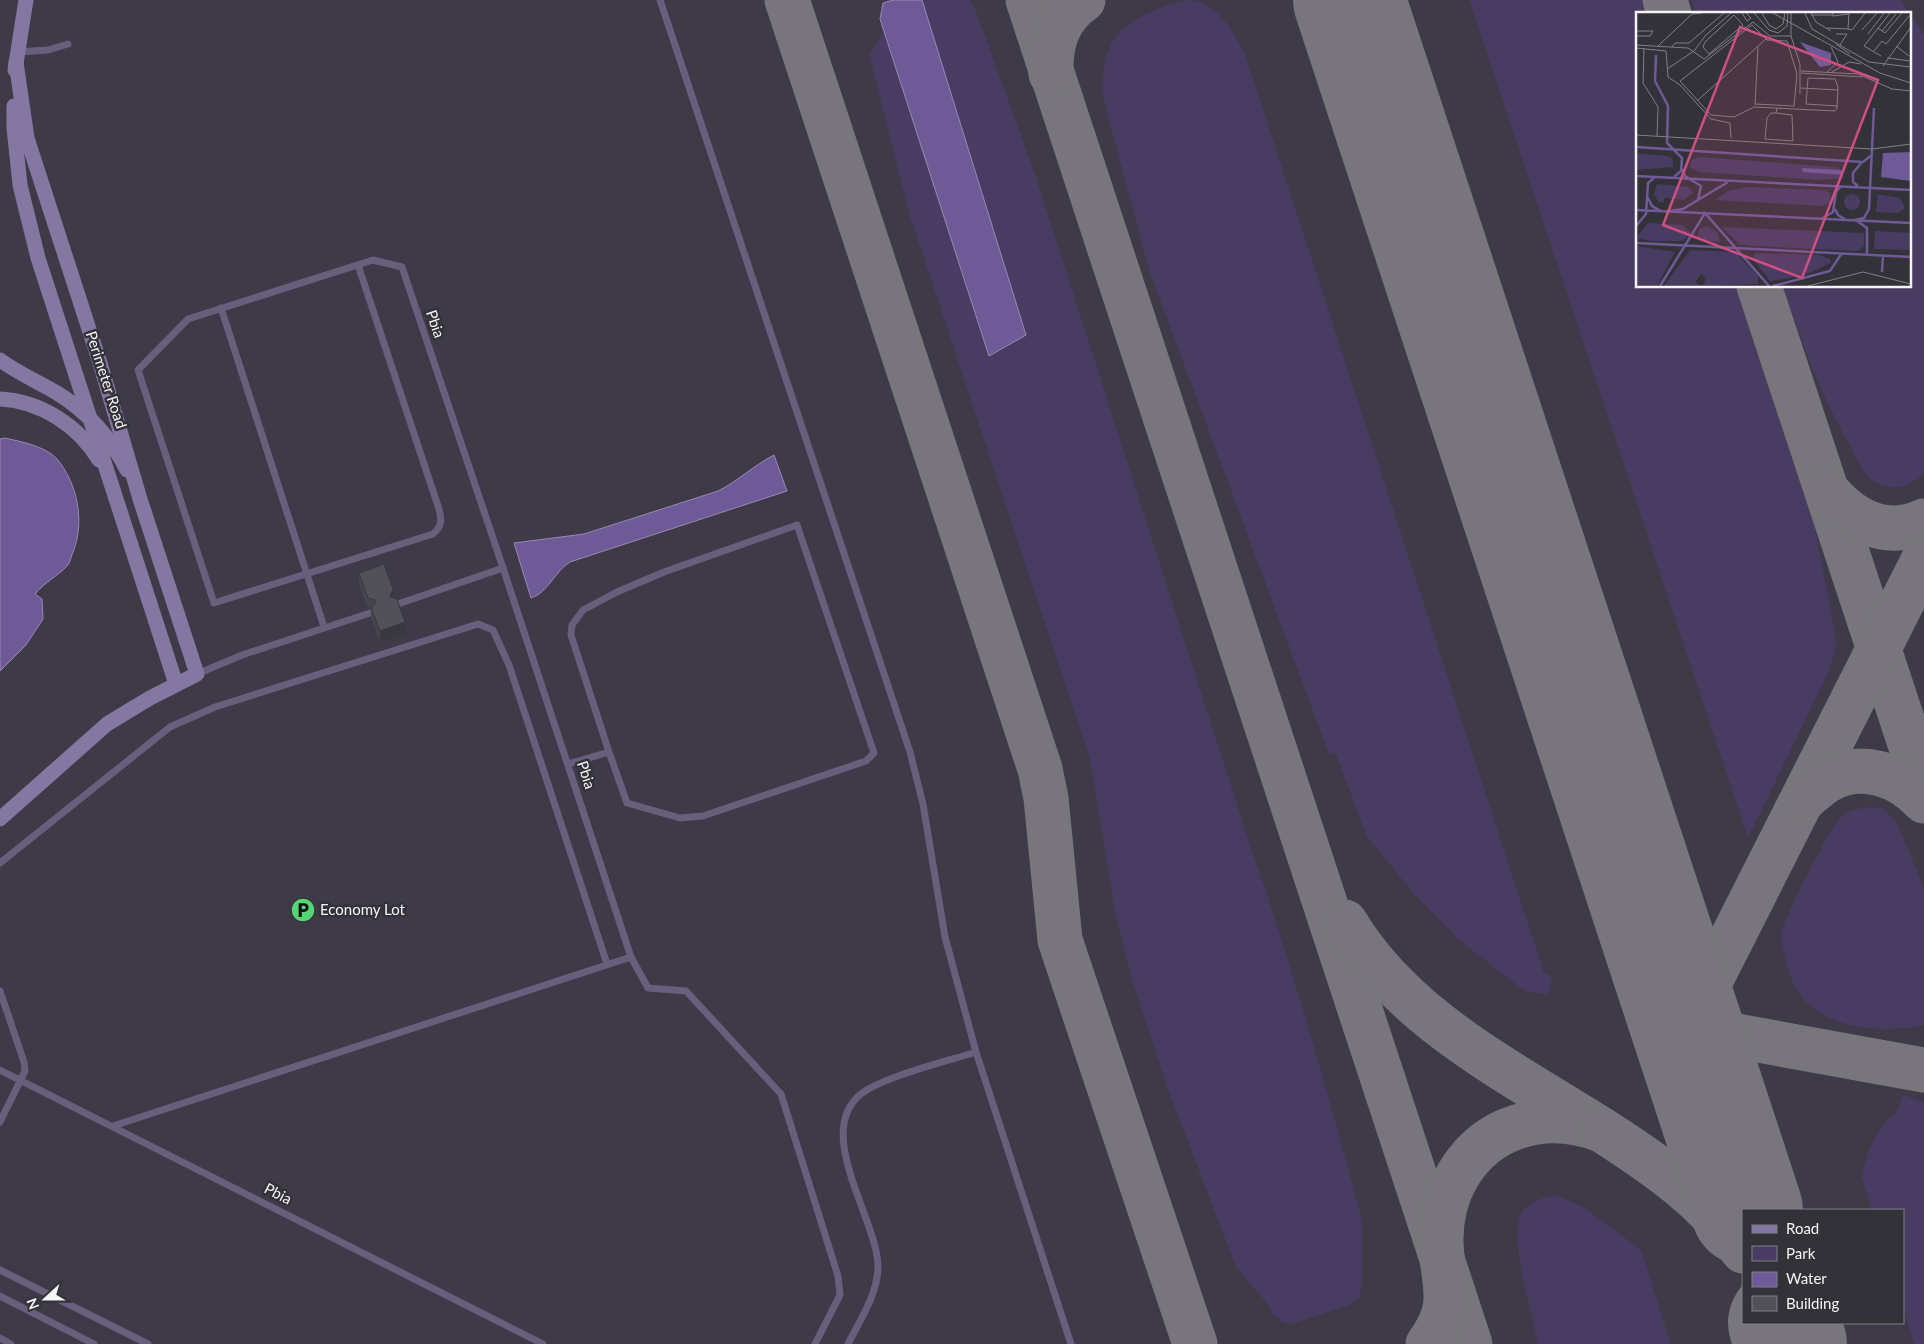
<svg xmlns="http://www.w3.org/2000/svg" width="1924" height="1344" viewBox="0 0 1924 1344" font-family="Lato,sans-serif">
<style>
.built{fill:#3e3a47;fill-rule:evenodd}
.green{fill:#483c62}
.water{fill:#6f5a98;stroke:#9788b5}
.lines{fill:none;stroke-linecap:round;stroke-linejoin:round}
.taxiway{stroke:#78767c;stroke-width:45}
.runway{stroke:#78767c;stroke-width:112}
.lane{stroke:#675f7b;stroke-width:7}
.secondary{stroke:#8477a2;stroke-width:15}
.wall{fill:#47454c}
.shaded-wall{fill:#39383e}
.building{fill:#525058;stroke:#39383e}
.labels{text-anchor:middle;stroke-width:5;stroke-linejoin:round;paint-order:stroke}
.street-label{font-size:15px;fill:#f5f3f8;stroke:#343239}
.poi-label{font-size:15px;fill:#f5f3f8;stroke:#343239;text-anchor:start}
.inset-river{fill:none;stroke:#6f5a98;stroke-width:2.5}
.inset-road{fill:none;stroke:#817f85;stroke-width:1}
.view{fill:#cf4f82;fill-opacity:0.15;stroke:#cf4f82;stroke-width:2.5}
.inset-edge{fill:none;stroke:#f5f3f8;stroke-width:2.5}
</style>
<rect width="100%" height="100%" fill="#343239"/>
<path class="built" d="M 0,0 L 1924,0 L 1924,1344 L 0,1344 ZM 1638,14 L 1910,14 L 1910,286 L 1638,286 ZM 1743,1210 L 1903,1210 L 1903,1323 L 1743,1323 Z"/>
<g class="green">
<path d="M 893,0 L 971,0 L 978,16 L 1036,177 L 1249,842 C 1292,964 1326,1087 1360,1212 L 1362,1225 L 1362,1284 L 1359,1297 L 1350,1305 L 1291,1324 L 1283,1323 L 1272,1313 L 1266,1302 L 1236,1267 L 1167,1087 L 1131,976 L 1115,913 L 1090,759 L 910,216 L 869,54 L 885,29 L 880,19 L 883,3 Z"/>
<path d="M 1185,0 C 1216,0 1232,29 1245,54 L 1544,973 L 1552,977 L 1548,994 L 1528,992 L 1518,986 L 1459,940 L 1416,896 L 1367,837 L 1335,752 L 1329,754 L 1149,270 L 1104,101 C 1097,35 1127,17 1185,0 Z"/>
<path d="M 1469,0 L 1641,0 L 1645,14 L 1638,14 L 1638,286 L 1737,286 L 1814,523 L 1837,645 L 1828,673 L 1748,838 Z"/>
<path d="M 1692,0 L 1901,0 L 1910,14 L 1696,14 Z"/>
<path d="M 1910,14 L 1924,34 L 1924,472 C 1910,490 1884,493 1867,476 C 1860,468 1855,455 1850,446 C 1821,396 1801,341 1783,286 L 1910,286 Z"/>
<path d="M 1867,807 L 1884,809 L 1897,823 L 1924,888 L 1924,1025 L 1921,1026 C 1867,1035 1798,1026 1786,961 C 1785,954 1781,943 1781,935 C 1783,919 1830,827 1842,816 C 1849,810 1858,809 1867,807 Z"/>
<path d="M 1903,1095 L 1924,1102 L 1924,1344 L 1914,1344 L 1903,1308 L 1903,1210 L 1872,1210 L 1861,1176 L 1870,1147 L 1883,1124 L 1896,1113 Z"/>
<path d="M 1554,1195 L 1582,1206 L 1641,1250 L 1671,1344 L 1538,1344 C 1532,1314 1509,1240 1521,1214 C 1526,1203 1543,1198 1554,1195 Z"/>
</g>
<g class="water">
<path d="M 893,0 L 922,0 L 1026,335 L 989,356 L 880,19 L 883,3 Z"/>
<path d="M 5,438 C 22,442 45,446 57,459 C 78,484 85,523 73,552 C 71,557 70,563 67,566 C 59,575 45,582 35,594 L 42,599 L 43,619 L 26,645 L 0,671 L 0,439 Z"/>
<path d="M 774,455 L 787,491 L 570,562 C 555,571 548,593 531,598 L 514,543 L 584,534 L 718,491 C 738,481 753,466 774,455 Z"/>
</g>
<g class="lines">
<g class="taxiway">
<path d="M 787,0 L 1040,769 L 1046,798 L 1060,940 L 1195,1344"/>
<path d="M 1028,0 L 1470,1344"/>
<path d="M 1339,0 L 1359,32"/>
<path d="M 1665,0 L 1669,14"/>
<path d="M 1051,74 C 1050,44 1057,18 1083,0"/>
<path d="M 1759,286 L 1924,786"/>
<path d="M 1827,491 C 1852,521 1885,539 1924,521"/>
<path d="M 1924,559 L 1687,1027 L 1924,1070"/>
<path d="M 1803,800 C 1811,793 1819,785 1828,780 C 1862,761 1900,775 1924,801"/>
<path d="M 1345,922 C 1403,1019 1509,1071 1602,1130 C 1569,1118 1539,1117 1506,1131 C 1463,1151 1440,1196 1441,1242 C 1442,1285 1458,1303 1428,1344"/>
<path d="M 1602,1130 C 1655,1164 1706,1199 1743,1251"/>
<path d="M 1783,1323 L 1786,1329"/>
</g>
<g class="runway">
<path d="M 1349,0 L 1747,1210"/>
<path d="M 1784,1323 L 1791,1344"/>
</g>
<g class="lane">
<path d="M 660,0 L 910,752 L 923,804 L 945,937 L 976,1052 L 1071,1344"/>
<path d="M 17,52 L 48,50 L 68,44"/>
<path d="M 358,265 L 439,509 C 442,520 442,526 433,534 L 214,603 L 138,370 L 188,319 L 373,260 L 402,267 L 503,568 L 631,957 L 648,988 L 686,991 L 781,1094 L 838,1276 L 840,1295 L 815,1344"/>
<path d="M 221,308 L 324,627"/>
<path d="M 395,605 L 503,568"/>
<path d="M 197,674 L 242,655 L 370,613"/>
<path d="M 568,764 L 609,752 L 627,803 L 680,818 L 703,816 L 866,761 L 874,753 L 797,525 L 664,572 L 617,592 L 583,610 L 572,625 L 571,635 L 609,752"/>
<path d="M 0,863 L 170,727 L 215,707 L 478,624 L 493,630 L 509,665 L 607,964"/>
<path d="M 0,991 L 24,1062 L 25,1071 L 0,1122"/>
<path d="M 0,1070 L 543,1344"/>
<path d="M 113,1126 L 631,957"/>
<path d="M 0,1270 L 148,1344"/>
<path d="M 0,1296 L 94,1344"/>
<path d="M 0,1338 L 11,1344"/>
<path d="M 848,1344 C 860,1320 878,1294 878,1266 C 877,1219 813,1132 861,1094 C 882,1077 948,1061 976,1052"/>
</g>
<g class="secondary">
<path d="M 15,70 L 26,0"/>
<path d="M 14,106 L 14,128 L 20,185 L 38,258 L 176,684"/>
<path d="M 0,360 C 18,373 38,382 57,393 C 88,412 111,438 127,470"/>
<path d="M 0,399 C 40,401 78,425 99,460"/>
<path d="M 0,819 L 107,724 L 150,698 L 197,674 L 140,499 L 100,363 L 27,138 L 16,62"/>
</g>
</g>
<path class="wall" d="M 359,573 L 393,598 L 405,633 L 380,642 L 371,618 L 371,610 L 368,608 L 359,584 Z"/>
<g class="shaded-wall">
<path d="M 393,589 L 393,600 L 390,597 Z"/>
<path d="M 405,622 L 405,633 L 380,642 L 380,631 Z"/>
</g>
<path class="building" d="M 384,564 L 393,589 L 390,597 L 397,599 L 405,622 L 380,631 L 371,608 L 375,604 L 375,600 L 368,598 L 359,573 Z"/>
<defs>
<g id="parking-disc" transform="scale(1.25)"><circle r="9.5" fill="#53d673" stroke="#343239"/><path d="M-3.5-5.5H1a3.5 3.5 0 0 1 0 7H-1V5.5H-3.5ZM-1-3.4V-.6H.8a1.4 1.4 0 0 0 0-2.8Z" fill="#111"/></g>
</defs>
<g fill-rule="evenodd">
<use href="#parking-disc" x="303" y="910"/>
</g>
<g class="labels">
<g class="street-label">
<text transform="translate(435 324) rotate(71)" y="5">Pbia</text>
<text transform="translate(106 380) rotate(72)" y="5">Perimeter Road</text>
<text transform="translate(586 775) rotate(72)" y="5">Pbia</text>
<text transform="translate(278 1194) rotate(27)" y="5">Pbia</text>
</g>
<g class="poi-label">
<text x="320" y="915">Economy Lot</text>
</g>
</g>
<g transform="translate(1636 12)">
<rect width="275" height="275" fill="#343239"/>
<path d="M 0,141 L 31,144 L 37,147 L 37,155 L 0,158 ZM 63,145 L 202,155 L 209,166 L 183,168 L 63,160 L 54,155 L 55,148 ZM 21,172 L 53,175 L 57,181 L 48,188 L 28,186 L 28,190 L 23,190 L 18,183 ZM 112,175 L 188,178 L 194,181 L 195,191 L 187,194 L 78,188 L 94,178 ZM208 190a8 8 0 1 1 16 0a8 8 0 1 1-16 0ZM 242,182 L 264,186 L 269,196 L 262,201 L 240,200 ZM 12,211 L 47,213 L 54,221 L 47,229 L 15,229 L 0,226 ZM 72,214 L 81,220 L 84,230 L 61,228 L 63,217 ZM 86,215 L 228,221 L 228,234 L 223,239 L 116,234 L 103,232 ZM 239,219 L 275,221 L 275,238 L 238,237 ZM 0,234 L 39,240 L 21,274 L 0,274 ZM 54,238 L 99,240 L 122,264 L 122,272 L 67,274 L 70,266 L 65,262 L 59,270 L 66,274 L 28,274 ZM 124,241 L 183,243 L 194,247 L 195,251 L 167,264 L 134,269 L 117,247 L 118,242 Z" fill="#483c62"/>
<path d="M 164,30 L 195,41 L 195,53 L 184,55 ZM 275,140 L 275,169 L 245,165 L 247,141 ZM 166,156 L 205,158 L 207,163 L 167,160 Z" fill="#6f5a98"/>
<path class="inset-river" d="M 20,43 L 19,69 L 32,94 L 31,131 L 46,146 L 45,159 L 38,165M 0,135 L 227,150 L 236,143M 46,157 L 49,164 L 65,174 L 62,188 L 92,170M 0,164 L 275,178M 222,174 L 217,170 L 217,161 L 226,150M 12,186 L 16,194 L 25,199M 199,197 L 202,203 L 210,208M 0,198 L 275,211M 34,199 L 47,197 L 62,188M 185,207 L 197,200 L 200,180 L 205,174M 219,208 L 228,206 L 233,197 L 238,96M 221,209 L 231,216 L 231,242M 0,214 L 10,202 L 12,171 L 19,165M 0,231 L 275,245M 246,260 L 247,243M 24,274 L 69,201 L 133,274M 137,274 L 194,259 L 206,241"/>
<path class="inset-road" d="M 106,1 L 111,9 L 115,6 L 110,1M 118,1 L 133,18 L 142,21 L 151,14 L 152,1M 126,1 L 133,13 L 140,17 L 147,12 L 149,1M 137,1 L 244,61 L 275,71M 155,1 L 155,24 L 164,52 L 164,82M 169,1 L 176,17 L 233,50 L 275,55M 175,1 L 180,10 L 195,19M 197,1 L 197,4 L 213,2M 213,1 L 212,17 L 216,18 L 229,1M 98,3 L 107,13 L 73,42 L 67,35 L 69,30 ZM 175,3 L 197,3M 191,16 L 212,17M 242,16 L 249,21 L 266,1M 226,18 L 241,1M 0,19 L 17,19 L 14,24 L 0,24M 246,19 L 260,2M 200,22 L 211,22 L 204,33M 232,22 L 248,1M 200,32 L 214,42M 0,33 L 52,36 L 68,47 L 117,10 L 134,24 L 155,24M 22,34 L 56,2 L 66,1M 260,34 L 273,44M 36,35 L 39,31 L 53,31 L 88,1M 0,36 L 30,39 L 32,65 L 44,73 L 75,107 L 94,111 L 95,126M 8,36 L 7,71 L 22,95 L 21,124M 238,39 L 246,29 L 250,32 L 274,3M 245,44 L 228,34 L 254,1M 251,46 L 275,49M 247,54 L 275,15M 31,57 L 58,39 L 70,23 L 95,1M 165,59 L 222,62 L 256,77 L 275,79M 191,60 L 202,50 L 195,35M 196,60 L 213,50 L 225,52M 165,61 L 226,65M 165,76 L 202,78M 62,88 L 130,27M 119,92 L 158,94 L 161,62 L 151,29 L 131,28 L 116,13 L 44,69 L 75,103 L 98,105 L 118,95 L 199,99 L 201,96 L 202,75 L 199,67 L 172,66 L 170,92 L 201,94M 119,93 L 122,35M 140,101 L 156,103 L 157,129 L 129,127 L 131,106 L 135,101 L 140,101 L 141,96M 0,123 L 236,137 L 275,132M 172,274 L 227,260 L 275,272"/>
<path class="view" d="M 104,15 L 242,68 L 166,266 L 27,213 Z"/>
<rect width="275" height="275" class="inset-edge"/>
</g>
<rect x="1742" y="1209" width="162" height="115" fill="#343239" stroke="#817f85"/>
<rect x="1752" y="1225" width="25" height="8" fill="#8477a2" stroke="#817f85"/>
<text x="1786" y="1234" font-size="15" fill="#f5f3f8">Road</text>
<rect x="1752" y="1246" width="25" height="15" fill="#483c62" stroke="#817f85"/>
<text x="1786" y="1259" font-size="15" fill="#f5f3f8">Park</text>
<rect x="1752" y="1272" width="25" height="15" fill="#6f5a98" stroke="#817f85"/>
<text x="1786" y="1284" font-size="15" fill="#f5f3f8">Water</text>
<rect x="1752" y="1296" width="25" height="15" fill="#525058" stroke="#817f85"/>
<text x="1786" y="1309" font-size="15" fill="#f5f3f8">Building</text>
<g transform="translate(45 1299) rotate(249)" stroke="#343239" stroke-width="4" paint-order="stroke">
<path d="M0-4L9 19L0 12L-9 19Z" fill="#f5f3f8"/>
<text y="-8" font-size="14" font-weight="bold" text-anchor="middle" fill="#f5f3f8">N</text>
</g>
</svg>
